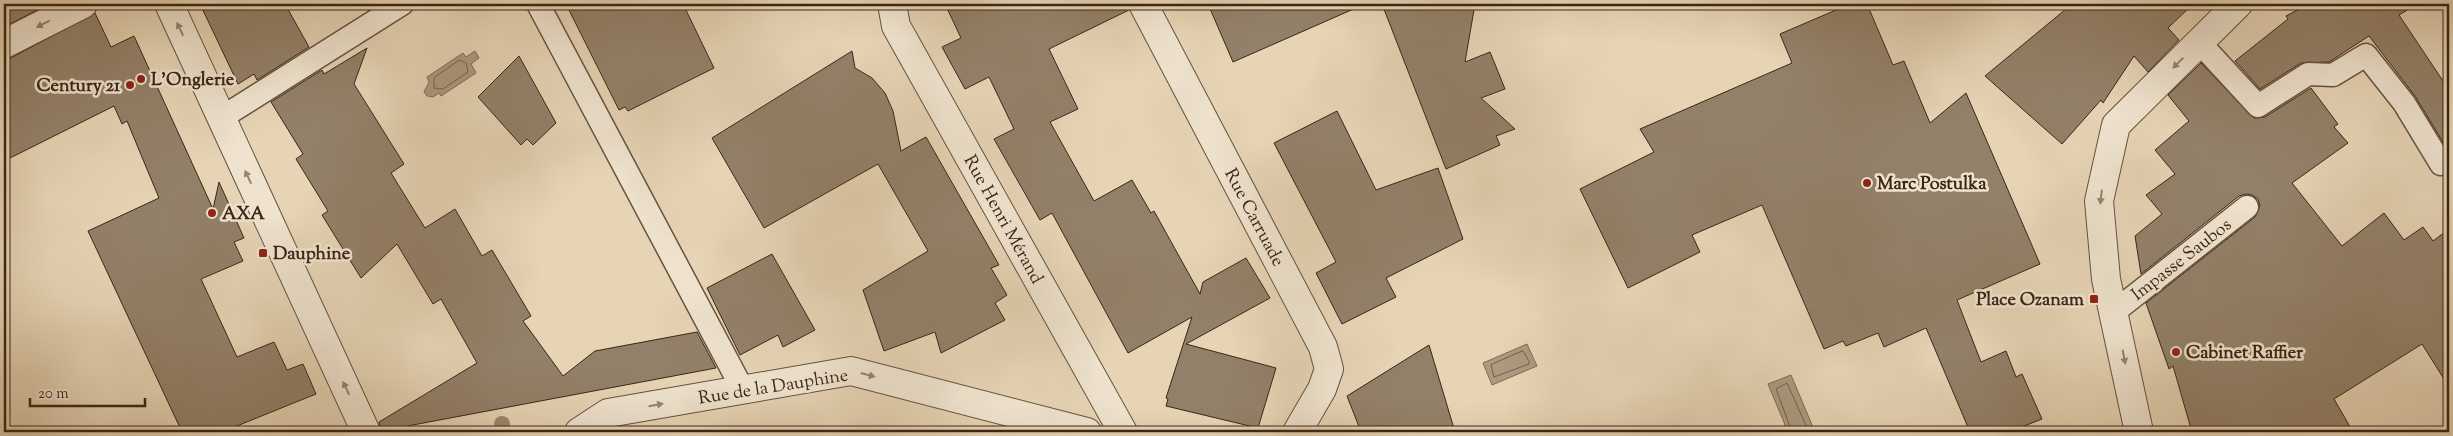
<svg xmlns="http://www.w3.org/2000/svg" width="2453" height="436" viewBox="0 0 2453 436" font-family="'Sorts Mill Goudy',serif">
<style>
.water{fill:#ac997f;stroke:#7e6b55}
.lines{fill:none;stroke-linecap:round;stroke-linejoin:round}
.shore{stroke:#73604a;stroke-width:1}
.building{fill:#938069;stroke:#3a2616}
.service-casing{stroke:#65523e;stroke-width:25}
.minor-casing{stroke:#65523e;stroke-width:30}
.tertiary-casing{stroke:#65523e;stroke-width:30}
.service{stroke:#efe3cf;stroke-width:22}
.minor{stroke:#efe3cf;stroke-width:28}
.tertiary{stroke:#efe3cf;stroke-width:28}
.tree{fill:#9b8870}
.oneway{fill:#948472}
.poi-dot{fill:#8f2418;stroke:#efe3cf;stroke-width:2}
.labels{text-anchor:middle;stroke-width:5;stroke-linejoin:round;paint-order:stroke}
.poi-label{font-size:18px;font-weight:bold;fill:#3a2616;stroke:#efe3cf;text-anchor:start}
.street-label{font-size:18px;fill:#3a2616;stroke:#efe3cf}
</style>
<rect width="100%" height="100%" fill="#e6d4b5"/>
<filter id="stains"><feTurbulence type="fractalNoise" baseFrequency=".004" numOctaves="4"/><feColorMatrix values="0 0 0 0 .2 0 0 0 0 .09 0 0 0 0 .02 0 0 0 .5 -.17"/></filter>
<radialGradient id="worn" r=".72"><stop offset=".6" stop-color="#630" stop-opacity="0"/><stop offset="1" stop-color="#630" stop-opacity=".3"/></radialGradient>
<g class="water">
<path d="M 475,51 L 479,58 L 471,64 L 476,73 L 441,96 L 439,93 L 433,97 L 427,96 L 424,92 L 429,82 L 427,77 L 463,53 L 466,57 Z"/>
<path d="M 1527,344 L 1537,366 L 1492,385 L 1483,363 Z"/>
<path d="M 1791,375 L 1815,432 L 1788,432 L 1768,384 Z"/>
</g>
<g class="lines">
<g class="shore">
<path d="M 460,60 L 466,63 L 468,72 L 443,89 L 434,88 L 434,78 Z"/>
<path d="M 1523,351 L 1529,361 L 1529,364 L 1494,377 L 1491,365 Z"/>
<path d="M 1792,432 L 1776,389 L 1787,383 L 1809,432"/>
</g>
</g>
<g class="building">
<path d="M 4,4 L 49,4 L 4,27 Z"/>
<path d="M 200,4 L 285,4 L 309,47 L 257,80 L 254,74 L 238,84 Z"/>
<path d="M 566,4 L 683,4 L 714,68 L 628,111 L 625,107 L 619,110 Z"/>
<path d="M 945,4 L 1127,4 L 1129,10 L 1049,49 L 1078,109 L 1050,122 L 1094,201 L 1132,180 L 1151,213 L 1154,211 L 1200,294 L 1203,282 L 1246,258 L 1270,298 L 1186,344 L 1276,368 L 1258,428 L 1166,406 L 1168,399 L 1166,398 L 1192,317 L 1128,353 L 1052,213 L 1040,220 L 994,139 L 1014,129 L 989,77 L 965,89 L 942,47 L 961,38 Z"/>
<path d="M 1208,4 L 1365,4 L 1233,62 Z"/>
<path d="M 1382,4 L 1475,4 L 1465,62 L 1490,52 L 1505,89 L 1481,98 L 1515,129 L 1496,136 L 1500,145 L 1446,169 Z"/>
<path d="M 1850,4 L 1867,4 L 1893,65 L 1904,61 L 1930,123 L 1966,93 L 2040,264 L 1957,300 L 1981,362 L 2006,351 L 2016,377 L 2022,374 L 2042,419 L 2009,432 L 1970,432 L 1926,328 L 1884,347 L 1878,333 L 1846,346 L 1843,341 L 1824,349 L 1762,205 L 1692,235 L 1700,252 L 1628,288 L 1580,189 L 1654,152 L 1640,129 L 1792,63 L 1780,34 Z"/>
<path d="M 2072,4 L 2193,4 L 2168,28 L 2179,40 L 2148,72 L 2134,56 L 2103,103 L 2101,100 L 2062,144 L 1985,76 Z"/>
<path d="M 2309,4 L 2417,4 L 2399,15 L 2449,90 L 2449,152 L 2415,96 L 2369,36 L 2329,62 L 2301,63 L 2260,89 L 2235,61 L 2288,19 L 2286,16 Z"/>
<path d="M 95,13 L 111,47 L 134,36 L 213,209 L 219,182 L 244,238 L 234,242 L 243,261 L 201,279 L 237,357 L 274,342 L 287,370 L 303,364 L 316,394 L 222,432 L 182,432 L 88,231 L 159,198 L 127,121 L 122,124 L 114,106 L 4,161 L 4,60 L 11,58 Z"/>
<path d="M 367,48 L 354,84 L 404,164 L 391,173 L 425,228 L 455,209 L 482,256 L 492,250 L 531,316 L 523,321 L 563,376 L 595,351 L 697,332 L 716,368 L 381,431 L 379,422 L 477,363 L 441,299 L 433,304 L 397,244 L 361,278 L 322,215 L 328,211 L 296,159 L 303,154 L 271,102 L 322,70 L 324,74 Z"/>
<path d="M 852,51 L 855,68 L 872,78 L 885,93 L 893,111 L 901,151 L 926,137 L 999,265 L 991,268 L 1007,295 L 995,303 L 1005,320 L 941,353 L 935,332 L 884,351 L 863,290 L 928,251 L 878,164 L 764,228 L 712,138 Z"/>
<path d="M 519,56 L 556,123 L 533,145 L 527,139 L 521,145 L 478,97 Z"/>
<path d="M 2201,63 L 2254,118 L 2265,117 L 2311,88 L 2338,124 L 2334,127 L 2348,143 L 2292,183 L 2342,246 L 2384,213 L 2404,240 L 2423,227 L 2433,241 L 2449,229 L 2449,387 L 2422,344 L 2334,399 L 2353,432 L 2192,432 L 2173,366 L 2169,369 L 2146,303 L 2255,217 L 2260,206 L 2258,199 L 2252,195 L 2246,194 L 2239,196 L 2141,274 L 2135,236 L 2162,214 L 2146,195 L 2175,174 L 2155,150 L 2189,121 L 2168,95 Z"/>
<path d="M 1337,111 L 1376,190 L 1438,168 L 1463,239 L 1386,278 L 1396,297 L 1342,324 L 1316,273 L 1336,262 L 1274,143 Z"/>
<path d="M 772,254 L 815,330 L 783,347 L 778,335 L 740,355 L 707,288 Z"/>
<path d="M 1429,345 L 1455,432 L 1361,432 L 1347,396 Z"/>
</g>
<g class="lines">
<g class="service-casing">
<g id="service">
<path d="M 538,4 L 743,390"/>
<path d="M 2199,42 L 2258,106 L 2308,74 L 2333,75 L 2366,55 L 2404,103 L 2441,164"/>
<path d="M 221,118 L 402,4"/>
<path d="M 2114,312 L 2247,207"/>
</g>
</g>
<g class="minor-casing">
<g id="minor">
<path d="M 892,4 L 896,26 L 1123,432"/>
<path d="M 1143,4 L 1323,347 L 1329,369 L 1322,389 L 1297,432"/>
<path d="M 4,44 L 83,4"/>
<path d="M 579,432 L 608,413 L 851,371 L 1087,432"/>
</g>
</g>
<g class="tertiary-casing">
<g id="tertiary">
<path d="M 169,4 L 366,432"/>
<path d="M 2139,432 L 2106,279 L 2099,201 L 2116,125 L 2238,4"/>
</g>
</g>
<use href="#service" class="service"/>
<use href="#minor" class="minor"/>
<use href="#tertiary" class="tertiary"/>
</g>
<circle class="tree" cx="502" cy="424" r="8"/>
<defs><path id="oneway-solid" d="M-6-.8H1V-3.2L6.5 0L1 3.2V.8H-6Z" transform="scale(1.25)"/></defs>
<g class="oneway">
<use href="#oneway-solid" transform="translate(43 24) rotate(153)"/>
<use href="#oneway-solid" transform="translate(180 29) rotate(-115)"/>
<use href="#oneway-solid" transform="translate(2178 63) rotate(135)"/>
<use href="#oneway-solid" transform="translate(248 177) rotate(-115)"/>
<use href="#oneway-solid" transform="translate(2101 197) rotate(97)"/>
<use href="#oneway-solid" transform="translate(2124 357) rotate(79)"/>
<use href="#oneway-solid" transform="translate(868 375) rotate(15)"/>
<use href="#oneway-solid" transform="translate(346 388) rotate(-115)"/>
<use href="#oneway-solid" transform="translate(656 405) rotate(-10)"/>
</g>
<g class="poi-dot">
<circle cx="141" cy="79" r="5"/>
<circle cx="130" cy="85" r="5"/>
<circle cx="1867" cy="183" r="5"/>
<circle cx="212" cy="213" r="5"/>
<rect x="258" y="248" width="10" height="10" rx="2.5"/>
<rect x="2089" y="294" width="10" height="10" rx="2.5"/>
<circle cx="2176" cy="352" r="5"/>
</g>
<g class="labels">
<g class="poi-label">
<text x="151" y="85">L'Onglerie</text>
<text x="120" y="91" text-anchor="end">Century 21</text>
<text x="1877" y="189">Marc Postulka</text>
<text x="222" y="219">AXA</text>
<text x="273" y="259">Dauphine</text>
<text x="2084" y="305" text-anchor="end">Place Ozanam</text>
<text x="2186" y="358">Cabinet Raffier</text>
</g>
<g class="street-label">
<text transform="translate(1255 217) rotate(62)" y="6">Rue Carruade</text>
<text transform="translate(1004 219) rotate(61)" y="6">Rue Henri Mérand</text>
<text transform="translate(2181 259) rotate(-38)" y="6">Impasse Saubos</text>
<text transform="translate(773 386) rotate(-9)" y="6">Rue de la Dauphine</text>
</g>
</g>
<rect width="2453" height="436" fill="none" stroke="#e6d4b5" stroke-width="20"/>
<rect x="5" y="5" width="2443" height="426" fill="none" stroke="#3a2616" stroke-width="2.5"/>
<rect x="10" y="10" width="2433" height="416" fill="none" stroke="#3a2616"/>
<path d="M30 398v8h115v-8" fill="none" stroke="#3a2616" stroke-width="2.5"/>
<text x="38" y="398" font-size="15" fill="#3a2616" stroke="#efe3cf" stroke-width="4" paint-order="stroke">20 m</text>
<rect width="100%" height="100%" filter="url(#stains)"/>
<rect width="100%" height="100%" fill="url(#worn)"/>
</svg>
